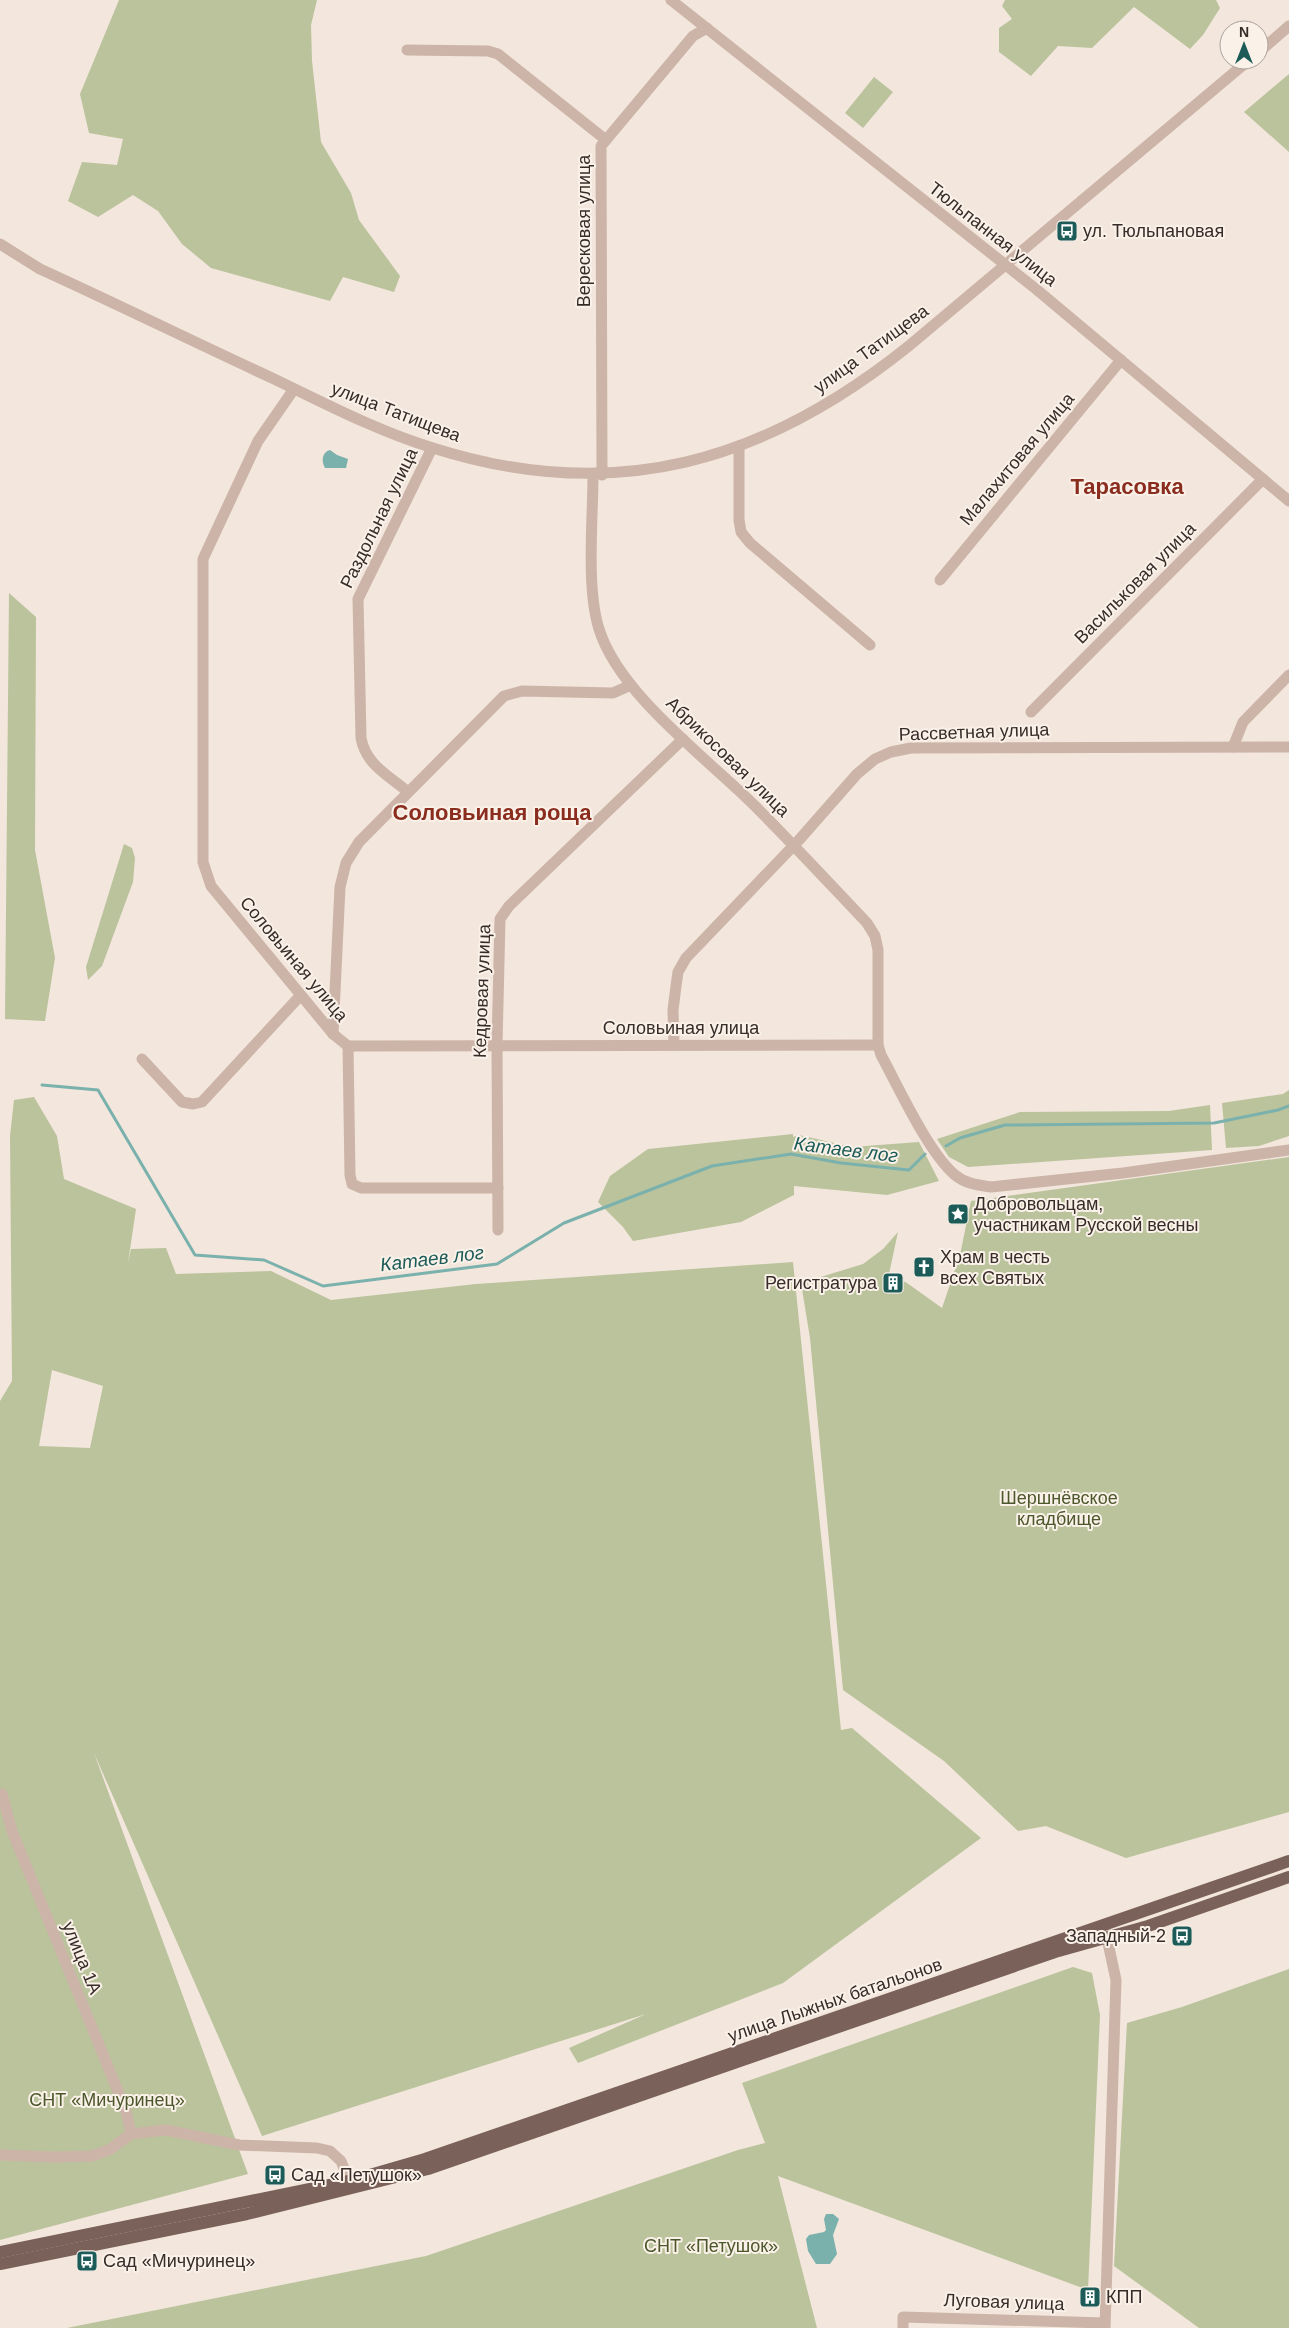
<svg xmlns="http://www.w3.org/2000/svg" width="1289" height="2328" viewBox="0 0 1289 2328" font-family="Helvetica,sans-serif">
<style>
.green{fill:#bac39c;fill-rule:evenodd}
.water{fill:#7ab1ad}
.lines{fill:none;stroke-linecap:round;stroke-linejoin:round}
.stream{stroke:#7ab1ad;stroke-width:3}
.minor{stroke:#ccb4a8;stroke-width:11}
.major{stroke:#7a6159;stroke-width:12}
.labels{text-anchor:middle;stroke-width:4;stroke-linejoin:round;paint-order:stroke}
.street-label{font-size:18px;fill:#382c28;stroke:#faf1e9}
.poi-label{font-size:18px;fill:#382c28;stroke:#faf1e9;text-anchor:start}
.park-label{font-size:18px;fill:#4c572b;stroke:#faf1e9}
.water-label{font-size:19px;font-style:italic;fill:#1c5b58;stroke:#faf1e9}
.district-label{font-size:22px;font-weight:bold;fill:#8a2d1f;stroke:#faf1e9}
</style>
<rect width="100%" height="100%" fill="#f3e6dc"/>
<g class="green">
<path d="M 119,0 L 317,0 L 311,25 L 312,61 L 321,142 L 351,193 L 359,220 L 400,276 L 394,292 L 343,277 L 330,301 L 211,268 L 182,244 L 158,211 L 133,195 L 98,217 L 68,201 L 82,162 L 117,165 L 123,139 L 89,133 L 80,94 Z"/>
<path d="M 1005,0 L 1216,0 L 1220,8 L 1203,35 L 1190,49 L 1134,7 L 1092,48 L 1058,46 L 1031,76 L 999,52 L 999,28 L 1012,19 L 1002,6 Z"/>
<path d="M 1289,74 L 1289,152 L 1244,112 Z"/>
<path d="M 874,77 L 893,92 L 863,128 L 845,113 Z"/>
<path d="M 9,593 L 36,617 L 35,850 L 55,958 L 45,1021 L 5,1019 Z"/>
<path d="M 124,844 L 132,848 L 135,858 L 133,882 L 102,966 L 88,980 L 86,967 Z"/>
<path d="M 1289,1090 L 1289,1136 L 1259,1146 L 1226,1148 L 1222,1103 L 1283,1094 Z"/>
<path d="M 34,1097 L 57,1136 L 64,1179 L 136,1209 L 128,1263 L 131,1249 L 166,1248 L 176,1274 L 271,1271 L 331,1300 L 476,1284 L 793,1262 L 841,1730 L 852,1728 L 981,1838 L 783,1983 L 578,2063 L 569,2048 L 646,2014 L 262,2136 L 94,1753 L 248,2174 L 0,2240 L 0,1401 L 12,1381 L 10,1136 L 14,1100 ZM 52,1370 L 103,1386 L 90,1448 L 39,1446 Z"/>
<path d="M 1210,1105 L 1212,1150 L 968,1167 L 949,1157 L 937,1139 L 1020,1112 L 1169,1111 Z"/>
<path d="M 793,1134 L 793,1137 L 799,1135 L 852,1147 L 919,1142 L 939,1181 L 887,1195 L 794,1186 L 794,1195 L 741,1222 L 633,1241 L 623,1227 L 598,1202 L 610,1176 L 648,1149 Z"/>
<path d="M 1289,1157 L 1289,1812 L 1126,1858 L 1046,1826 L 1018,1831 L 944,1761 L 843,1690 L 810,1338 L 801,1283 L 863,1264 L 883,1249 L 898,1232 L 889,1274 L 907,1283 L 942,1308 L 960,1255 L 971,1201 Z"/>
<path d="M 1073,1967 L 1092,1973 L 1100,2015 L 1088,2290 L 778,2176 L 817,2328 L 67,2328 L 426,2256 L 738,2150 L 765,2143 L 742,2083 Z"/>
<path d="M 1289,1969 L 1289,2328 L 1199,2328 L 1114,2266 L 1127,2023 L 1182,2007 Z"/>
</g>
<g class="water">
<path d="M 330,450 L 337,455 L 348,459 L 346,468 L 325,468 C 321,461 322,452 330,450 Z"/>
<path d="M 826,2214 L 833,2214 L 839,2219 L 833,2235 L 837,2254 L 830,2264 L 816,2264 L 808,2251 L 806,2239 L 809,2235 L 824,2232 L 826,2230 L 824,2219 Z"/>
</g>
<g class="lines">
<g class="stream">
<path d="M 42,1085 L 98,1090 L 195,1255 L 264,1260 L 323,1286 L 497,1264 L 564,1223 L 712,1166 L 791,1154 L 841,1163 L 909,1170 L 925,1154"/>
<path d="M 946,1146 L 960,1138 L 1005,1125 L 1214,1123 L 1278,1110 L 1289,1106"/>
</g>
<g class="minor">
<path d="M 671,0 L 1036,289 L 1289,501"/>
<path d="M 407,50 L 488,51 L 498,54 L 606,140"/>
<path d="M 1259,52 L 1289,26"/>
<path d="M 0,244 L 40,269 C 117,304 194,342 272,378 C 324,403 377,431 433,448 C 615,506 765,462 910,345 L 1249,60"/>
<path d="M 294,389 L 258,441 L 203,559 L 203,862 L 211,886 L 333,1034 L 348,1046 L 878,1045"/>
<path d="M 739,446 L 739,520 L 741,532 L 750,543 L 870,645"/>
<path d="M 593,475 C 593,519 586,588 599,629 C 619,694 707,758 755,806 C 793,844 830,884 867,923 L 875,936 L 878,950 L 878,1045 L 881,1055 C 899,1088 928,1152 955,1175 C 966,1184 978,1185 991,1187 L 1123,1173 L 1289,1150"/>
<path d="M 602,475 L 601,146 L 693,36 L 707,28"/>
<path d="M 940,580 L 1121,360"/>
<path d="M 1031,712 L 1263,479"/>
<path d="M 1233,747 L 1243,722 L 1289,675"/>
<path d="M 408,792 C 388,775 366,765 361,738 L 358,599 L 432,448"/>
<path d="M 333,1034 L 340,887 L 346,863 L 359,842 L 504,696 L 522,691 L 613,693 L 631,685"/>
<path d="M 674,1045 L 673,1010 L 676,986 L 678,972 L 686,958 L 799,840 L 857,774 L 875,759 L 891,752 L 911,748 L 1289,747"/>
<path d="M 348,1046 L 350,1175 L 352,1184 L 361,1188 L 498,1188"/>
<path d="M 142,1059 L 182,1102 L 193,1104 L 202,1102 L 300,996"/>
<path d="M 498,1230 L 497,1045 L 500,919 L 509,906 L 683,739"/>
<path d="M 2,1794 L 12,1831 L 126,2111 L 131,2134"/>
<path d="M 1105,1929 L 1116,1980 L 1105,2328"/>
<path d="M 0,2155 L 54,2157 L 92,2156 L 109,2150 L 131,2134 L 166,2130 L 239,2145 L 317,2148 L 330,2151 L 341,2161 L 349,2181"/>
<path d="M 903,2328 L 903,2317 L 1105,2323"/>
</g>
<g class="major">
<path d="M 0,2252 L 349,2181 L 425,2159 L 1289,1861"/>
<path d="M 0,2264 L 247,2214 L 428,2169 L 1055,1952 L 1148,1926 L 1289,1877"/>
</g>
</g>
<defs>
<g id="bus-square" transform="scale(1.125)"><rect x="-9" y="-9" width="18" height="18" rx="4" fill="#1c5b58" stroke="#faf1e9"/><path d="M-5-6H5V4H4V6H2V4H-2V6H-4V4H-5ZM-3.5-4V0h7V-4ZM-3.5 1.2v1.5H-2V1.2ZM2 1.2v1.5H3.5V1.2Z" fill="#fff"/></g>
<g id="sight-square" transform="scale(1.125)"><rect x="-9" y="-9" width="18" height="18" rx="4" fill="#1c5b58" stroke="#faf1e9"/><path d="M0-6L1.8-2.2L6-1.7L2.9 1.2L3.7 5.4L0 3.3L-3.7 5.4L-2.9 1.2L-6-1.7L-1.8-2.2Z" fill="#fff"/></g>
<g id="church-square" transform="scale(1.125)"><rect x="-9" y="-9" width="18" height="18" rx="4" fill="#1c5b58" stroke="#faf1e9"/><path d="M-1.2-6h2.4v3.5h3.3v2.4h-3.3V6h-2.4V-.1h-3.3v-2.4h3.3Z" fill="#fff"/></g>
<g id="building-square" transform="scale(1.125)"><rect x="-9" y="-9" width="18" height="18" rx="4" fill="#1c5b58" stroke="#faf1e9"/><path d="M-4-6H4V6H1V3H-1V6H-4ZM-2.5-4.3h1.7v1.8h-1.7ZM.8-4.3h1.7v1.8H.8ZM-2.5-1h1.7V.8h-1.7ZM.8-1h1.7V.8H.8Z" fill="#fff"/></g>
</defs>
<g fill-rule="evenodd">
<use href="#bus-square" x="1067" y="231"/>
<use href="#sight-square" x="958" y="1214"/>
<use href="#church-square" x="924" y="1267"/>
<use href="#building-square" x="893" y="1283"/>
<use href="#bus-square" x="1182" y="1936"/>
<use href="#bus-square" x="275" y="2175"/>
<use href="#bus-square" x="87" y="2261"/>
<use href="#building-square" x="1090" y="2297"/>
</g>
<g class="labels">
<g class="street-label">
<text transform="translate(584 231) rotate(-90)" y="6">Вересковая улица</text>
<text transform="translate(993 234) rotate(38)" y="6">Тюльпанная улица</text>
<text transform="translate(871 349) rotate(-36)" y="6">улица Татищева</text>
<text transform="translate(396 412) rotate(21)" y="6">улица Татищева</text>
<text transform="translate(1017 459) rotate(-50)" y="6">Малахитовая улица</text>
<text transform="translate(379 518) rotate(-64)" y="6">Раздольная улица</text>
<text transform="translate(1135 583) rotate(-45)" y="6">Васильковая улица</text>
<text transform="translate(974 732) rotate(-2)" y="6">Рассветная улица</text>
<text transform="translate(728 757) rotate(44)" y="6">Абрикосовая улица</text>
<text transform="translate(294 959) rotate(50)" y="6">Соловьиная улица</text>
<text transform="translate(482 991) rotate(-88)" y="6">Кедровая улица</text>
<text x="681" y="1034">Соловьиная улица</text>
<text transform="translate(82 1958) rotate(68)" y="6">улица 1А</text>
<text transform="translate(835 2000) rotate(-19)" y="6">улица Лыжных батальонов</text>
<text transform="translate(1004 2302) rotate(2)" y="6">Луговая улица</text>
</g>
<g class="poi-label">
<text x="1083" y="237">ул. Тюльпановая</text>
<text x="974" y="1210">Добровольцам,<tspan x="974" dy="21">участникам Русской весны</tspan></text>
<text x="940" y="1263">Храм в честь<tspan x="940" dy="21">всех Святых</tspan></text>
<text x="877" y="1289" text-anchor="end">Регистратура</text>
<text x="1166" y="1942" text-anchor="end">Западный-2</text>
<text x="291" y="2181">Сад «Петушок»</text>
<text x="103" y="2267">Сад «Мичуринец»</text>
<text x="1106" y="2303">КПП</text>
</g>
<g class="park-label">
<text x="1059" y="1504">Шершнёвское<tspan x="1059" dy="21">кладбище</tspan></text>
<text x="107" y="2106">СНТ «Мичуринец»</text>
<text x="711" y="2252">СНТ «Петушок»</text>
</g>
<g class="water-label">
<text transform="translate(846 1149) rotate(7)" y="7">Катаев лог</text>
<text transform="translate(432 1258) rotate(-7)" y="7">Катаев лог</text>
</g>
<g class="district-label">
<text x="1127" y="494">Тарасовка</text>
<text x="492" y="820">Соловьиная роща</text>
</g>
</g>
<g transform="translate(1244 45)"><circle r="24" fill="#faf1e9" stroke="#aca29c"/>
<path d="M0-4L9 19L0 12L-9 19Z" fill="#1c5b58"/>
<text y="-8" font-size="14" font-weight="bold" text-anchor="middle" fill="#382c28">N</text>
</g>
</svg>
